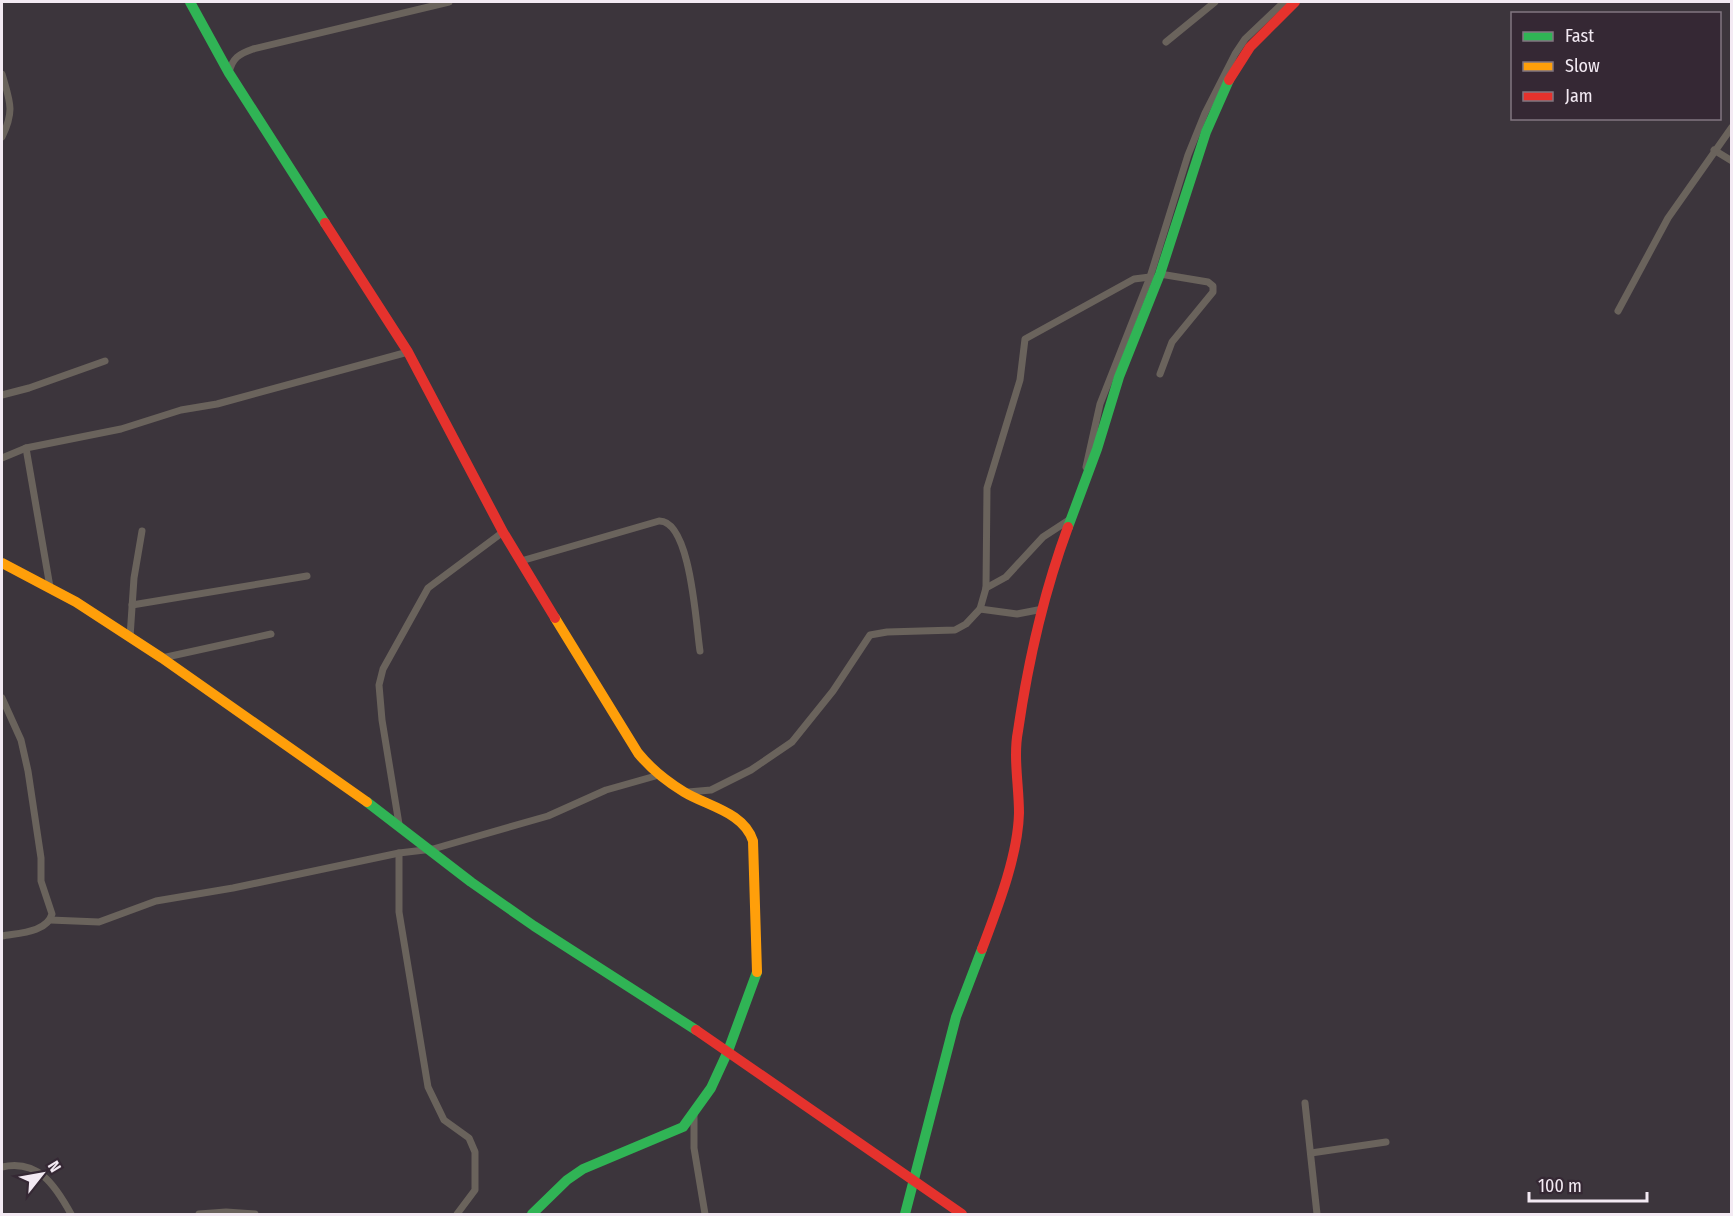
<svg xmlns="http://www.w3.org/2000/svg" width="1733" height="1216" viewBox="0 0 1733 1216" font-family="'Fira Sans Condensed',sans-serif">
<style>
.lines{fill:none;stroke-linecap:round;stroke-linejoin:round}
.street{stroke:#6a635c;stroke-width:7}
.fast{stroke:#30b455;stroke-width:10}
.slow{stroke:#ff9f0a;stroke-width:10}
.jam{stroke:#e5322d;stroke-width:10}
</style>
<rect width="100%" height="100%" fill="#3c353c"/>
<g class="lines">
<g class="street">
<path d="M 1166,42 L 1215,2"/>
<path d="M 229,73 C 232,58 239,54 253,49 L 449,2"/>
<path d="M 2,74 C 10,102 15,110 2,137"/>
<path d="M 1714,150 L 1732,161"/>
<path d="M 1618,311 L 1668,218 L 1732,127"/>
<path d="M 1160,374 L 1172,342 L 1213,292 L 1213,286 L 1208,282 L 1160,274"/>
<path d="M 2,395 L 29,388 L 105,361"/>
<path d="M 26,448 L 50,587"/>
<path d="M 2,458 L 26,448 L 121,429 L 181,410 L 217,404 L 408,352"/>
<path d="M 1086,467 L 1100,404 L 1150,277 L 1188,155 L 1205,113 L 1235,54 L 1245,39 L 1284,2"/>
<path d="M 521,561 L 659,521 C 691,520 696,626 700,651"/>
<path d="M 986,588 L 1006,577 L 1043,537 L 1069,520"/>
<path d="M 132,605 L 307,576"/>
<path d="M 980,609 L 1017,614 L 1043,609"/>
<path d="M 130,637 L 134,578 L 142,531"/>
<path d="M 162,658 L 271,634"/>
<path d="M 2,698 L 21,740 L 28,771 L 41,858 L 41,881 L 52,914 C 47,933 17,933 2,936"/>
<path d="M 688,792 L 711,790 L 751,770 L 792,742 L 833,691 L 870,635 L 887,632 L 955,630 L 966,624 L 980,609 L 986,588 L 987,488 L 1020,380 L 1025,339 L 1134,279 L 1150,277"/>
<path d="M 399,824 L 382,720 L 379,685 L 383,669 L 428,588 L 503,532"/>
<path d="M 399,853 L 399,912 L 428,1087 L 444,1120 L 469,1138 L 475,1152 L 475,1190 L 457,1214"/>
<path d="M 50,920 L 99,922 L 156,901 L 233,888 L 399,853 L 433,849 L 548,816 L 606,790 L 659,775"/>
<path d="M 1305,1103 L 1317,1214"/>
<path d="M 694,1115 L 694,1148 L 705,1214"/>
<path d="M 1311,1153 L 1386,1142"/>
<path d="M 2,1167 C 38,1159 55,1185 71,1214"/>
<path d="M 199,1214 L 226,1212 L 255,1214"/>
</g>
<g class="fast">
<path d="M 190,2 L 229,73 L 325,223"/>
<path d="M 1068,527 L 1097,449 L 1119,377 L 1160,274 L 1206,132 L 1229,80"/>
<path d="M 367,802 L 471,882 L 534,926 L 696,1030"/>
<path d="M 532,1214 L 567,1180 L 583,1169 L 683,1127 L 711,1088 L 728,1051 L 757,972"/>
<path d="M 905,1214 L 956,1017 L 982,949"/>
</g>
<g class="slow">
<path d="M 2,563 L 76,602 L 162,658 L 367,802"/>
<path d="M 555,618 L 638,753 C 651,769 666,781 684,792 C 707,806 744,812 753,841 L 757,972"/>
</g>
<g class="jam">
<path d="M 1229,80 L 1250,47 L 1295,2"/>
<path d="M 325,223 L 408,352 L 503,532 L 555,618"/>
<path d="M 982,949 C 997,909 1018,856 1019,813 C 1019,786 1013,757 1018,731 C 1028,662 1044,592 1068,527"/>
<path d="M 696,1030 L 962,1214"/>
</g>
</g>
<rect width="1733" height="1216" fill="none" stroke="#f3eaf3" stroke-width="6"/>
<rect x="1511" y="12" width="210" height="108" fill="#352834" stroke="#817680" stroke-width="1.5"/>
<rect x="1523" y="32" width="30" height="9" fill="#30b455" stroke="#817680" stroke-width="1.5"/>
<text x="1565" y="42" font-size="18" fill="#f3eaf3">Fast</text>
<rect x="1523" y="62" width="30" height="9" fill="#ff9f0a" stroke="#817680" stroke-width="1.5"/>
<text x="1565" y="72" font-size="18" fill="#f3eaf3">Slow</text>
<rect x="1523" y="92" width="30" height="9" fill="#e5322d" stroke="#817680" stroke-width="1.5"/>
<text x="1565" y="102" font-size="18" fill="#f3eaf3">Jam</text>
<g transform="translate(42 1174) rotate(59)" stroke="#352834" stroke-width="4.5" paint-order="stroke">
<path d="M0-4.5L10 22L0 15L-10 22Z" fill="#f3eaf3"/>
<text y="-9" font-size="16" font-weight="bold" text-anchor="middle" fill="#f3eaf3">N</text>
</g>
<path d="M1529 1192v9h118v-9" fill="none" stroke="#f3eaf3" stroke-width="3"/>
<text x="1538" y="1192" font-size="18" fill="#f3eaf3" stroke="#352834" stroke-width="4.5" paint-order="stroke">100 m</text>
</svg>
